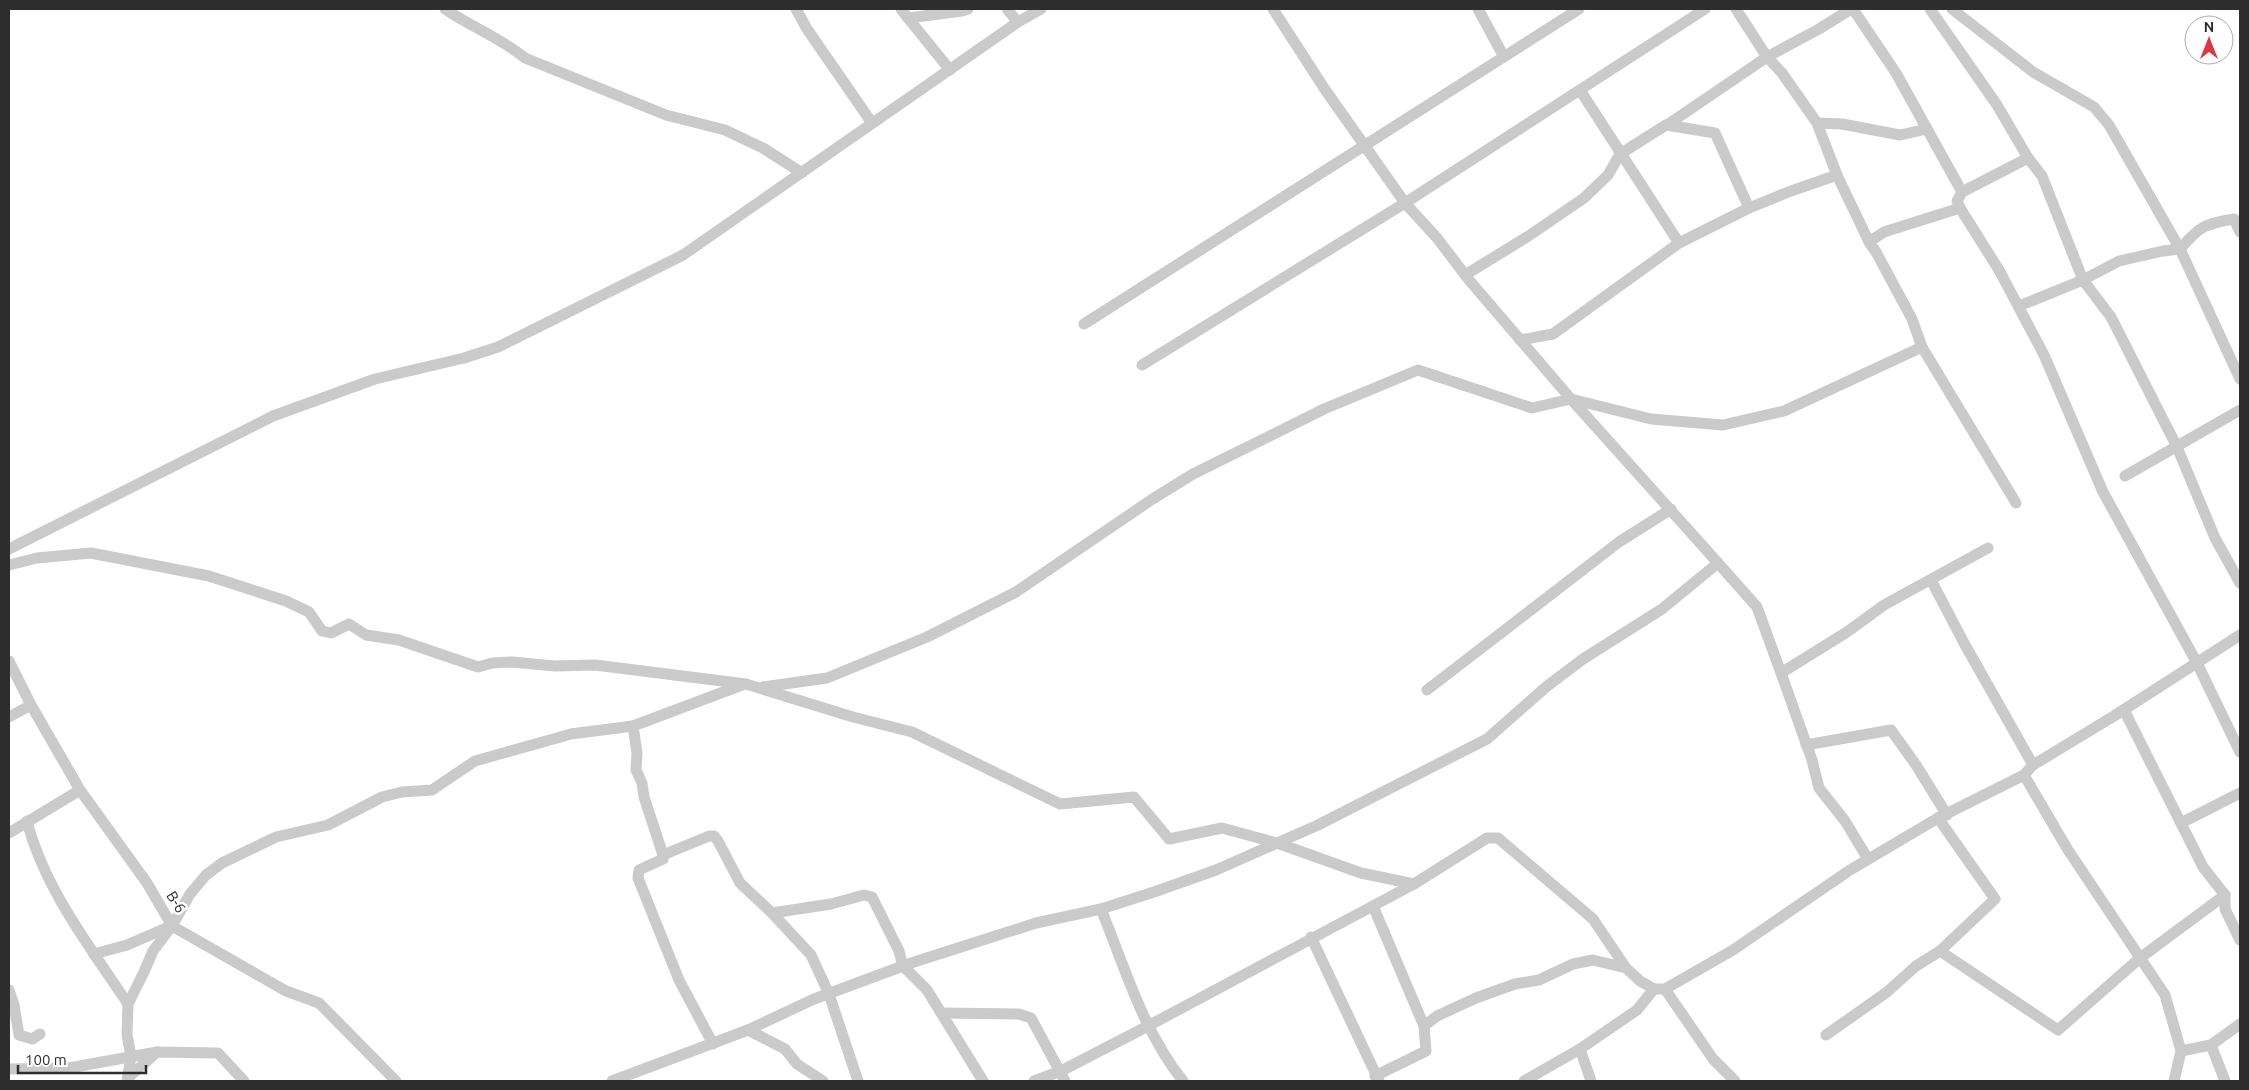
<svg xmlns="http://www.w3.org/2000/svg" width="2249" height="1090" viewBox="0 0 2249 1090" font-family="Ubuntu,sans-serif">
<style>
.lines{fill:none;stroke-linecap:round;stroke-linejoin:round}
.minor{stroke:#cacaca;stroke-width:11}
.labels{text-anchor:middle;stroke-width:5;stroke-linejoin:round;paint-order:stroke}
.street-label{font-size:15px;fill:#2d2d2d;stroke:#fff}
</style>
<rect width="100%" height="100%" fill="#fff"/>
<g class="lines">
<g class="minor">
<path d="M 445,9 C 471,27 501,38 525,58 L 666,115 L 725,130 L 763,148 L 802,173"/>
<path d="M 796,9 L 807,29 L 872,123"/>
<path d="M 901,9 L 908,18 L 962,11 L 968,9"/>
<path d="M 1007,9 L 1018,22"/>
<path d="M 1273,9 L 1324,88 L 1405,203 L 1437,238 L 1469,280 L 1571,399 L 1718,563"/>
<path d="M 1478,9 L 1503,55"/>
<path d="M 1853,9 L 1896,73 L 1962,192 L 1957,201 L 1960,208 L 1884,232 L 1869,242"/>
<path d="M 1930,9 L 1997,105 L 2028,158 L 2042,176 L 2083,280 L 2111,317 L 2177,447 L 2215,538 L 2240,583"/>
<path d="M 1952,9 L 2033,72 L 2094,107 L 2109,125 L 2180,249 L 2240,379"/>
<path d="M 908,18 L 950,70"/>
<path d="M 1580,90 L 1679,243"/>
<path d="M 1817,123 L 1842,124 L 1900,135 L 1927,129"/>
<path d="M 1667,125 L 1767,57 L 1819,29 L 1851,9"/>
<path d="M 1837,175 L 1869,242 L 1876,252 L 1912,319 L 1922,347 L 2016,503"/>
<path d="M 1962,192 L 2028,158"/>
<path d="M 1960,208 L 1999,270 L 2044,355 L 2103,492 L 2197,663 L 2240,752"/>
<path d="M 1465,275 L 1527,237 L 1584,198 L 1608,175 L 1620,154 L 1666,125 L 1715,133 L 1749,208 L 1791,191 L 1837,175 L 1817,123 L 1782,73 L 1767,57 L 1736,9"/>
<path d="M 2019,306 L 2083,280 L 2119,261 L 2163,251 L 2180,249 C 2200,226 2204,224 2234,219 L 2240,232"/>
<path d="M 1084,324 L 1579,9"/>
<path d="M 1520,340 L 1553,334 L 1679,243 L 1749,208"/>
<path d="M 1142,365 L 1405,203 L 1705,9"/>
<path d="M 2125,476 L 2240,410"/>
<path d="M 9,549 L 273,416 L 375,379 L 464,358 L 498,347 L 683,255 L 1018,22 L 1041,9"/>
<path d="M 9,565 L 37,558 L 91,553 L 209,576 L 286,601 L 309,612 L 322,631 L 331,633 L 349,624 L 366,635 L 399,640 L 478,667 L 492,663 L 512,662 L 555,666 L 595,665 L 746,684 L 853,717 L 912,732 L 1060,804 L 1134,797 L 1169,839 L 1222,828 L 1277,843 L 1361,873 L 1414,884 L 1487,838 L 1498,838 L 1593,919 L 1626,968 L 1640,981 L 1654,989 L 1665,989 L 1733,950 L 1850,870 L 1938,818 L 2024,775 L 2033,765 L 2114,716 L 2240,635"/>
<path d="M 1931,580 L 1964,643 L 2033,765"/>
<path d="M 9,661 L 31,705 L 80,790 L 147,883 L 172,926 L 286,991 L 319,1003 L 396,1081"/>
<path d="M 1781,673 L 1812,760 L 1819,788 L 1845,821 L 1868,859"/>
<path d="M 763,687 L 827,678 L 927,637 L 1016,592 L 1151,500 L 1193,474 L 1324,409 L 1418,370 L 1532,408 L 1571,399 L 1651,419 L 1723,425 L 1784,411 L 1922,347"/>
<path d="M 1427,690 L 1619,542 L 1671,509"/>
<path d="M 2124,710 L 2203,867 L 2225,895 L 2225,909 L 2240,940"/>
<path d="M 9,717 L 31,705"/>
<path d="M 633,726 L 637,753 L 636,770 L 642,783 L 644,797 L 663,855 L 663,859 L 639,870 L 638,878 L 679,980 L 713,1044"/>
<path d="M 1806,745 L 1891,730 L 1916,765 L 1947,815"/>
<path d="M 2024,775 L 2068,850 L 2165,995 L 2181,1051 L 2174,1081"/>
<path d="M 27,821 C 44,888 90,947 128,1004"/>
<path d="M 2181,823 L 2240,793"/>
<path d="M 9,833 L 80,790"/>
<path d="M 663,855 L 709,836 L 714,836 L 718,841 L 740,883 L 772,913 L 811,955 L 829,994 L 858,1081"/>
<path d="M 1373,906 L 1424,1026"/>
<path d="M 1101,909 C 1125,968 1143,1031 1183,1081"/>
<path d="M 772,913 L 831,904 L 864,895 L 872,897 L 899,951 L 903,966 L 927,990 L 983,1081"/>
<path d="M 1311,937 L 1379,1081"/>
<path d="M 1940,951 L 2058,1030 L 2140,958 L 2225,895"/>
<path d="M 94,954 L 127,945 L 171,926"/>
<path d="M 1665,989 L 1713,1059 L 1735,1081"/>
<path d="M 9,990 L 14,1005 L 19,1035 L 32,1039 L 40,1034"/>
<path d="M 941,1013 L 1019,1014 L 1031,1018 L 1065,1081"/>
<path d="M 748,1030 L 785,1049 L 797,1064 L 823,1081"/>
<path d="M 1826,1035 L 1887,992 L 1916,966 L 1940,951 L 1995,899 L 1938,818"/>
<path d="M 2211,1045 L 2225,1081"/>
<path d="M 1580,1049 L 1591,1081"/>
<path d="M 2181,1051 L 2211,1045 L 2240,1024"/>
<path d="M 9,1069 L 69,1068 L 157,1052 L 218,1053 L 244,1081"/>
<path d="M 1375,1076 L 1426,1051 L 1424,1026 L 1437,1016 L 1476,998 L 1515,984 L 1539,980 L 1573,964 L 1593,960 L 1626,968"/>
<path d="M 129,1077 L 157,1052"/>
<path d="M 127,1081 L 131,1056 L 127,1035 L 128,1004 L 144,972 L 153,951 L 172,926 L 190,894 L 206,875 L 222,863 L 276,837 L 328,825 L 382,797 L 402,792 L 432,790 L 475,761 L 571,734 L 633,726 L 742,685"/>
<path d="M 612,1081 L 748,1030 L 814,999 L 911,963 L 1036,923 L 1101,909 L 1154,892 L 1216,870 L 1318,825 L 1487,739 L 1546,687 L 1583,659 L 1662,609 L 1718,563 L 1757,607 L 1781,673 L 1847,632 L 1884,605 L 1988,548"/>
<path d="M 1034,1081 L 1061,1071 L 1148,1026 L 1414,884"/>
<path d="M 1524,1081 L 1580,1049 L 1637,1010 L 1654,989"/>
</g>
</g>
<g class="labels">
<g class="street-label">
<text transform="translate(176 902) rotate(58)" y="5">B-6</text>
</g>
</g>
<rect width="2249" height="1090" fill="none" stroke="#2d2d2d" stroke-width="20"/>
<g transform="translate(2209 40)"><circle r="24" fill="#ffffff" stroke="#ababab"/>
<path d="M0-4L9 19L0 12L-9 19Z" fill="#db3747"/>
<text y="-8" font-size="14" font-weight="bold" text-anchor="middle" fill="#2d2d2d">N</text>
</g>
<path d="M18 1065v8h128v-8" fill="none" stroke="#2d2d2d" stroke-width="2.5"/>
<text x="25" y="1065" font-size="15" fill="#2d2d2d" stroke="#ffffff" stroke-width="4" paint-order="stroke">100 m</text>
</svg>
